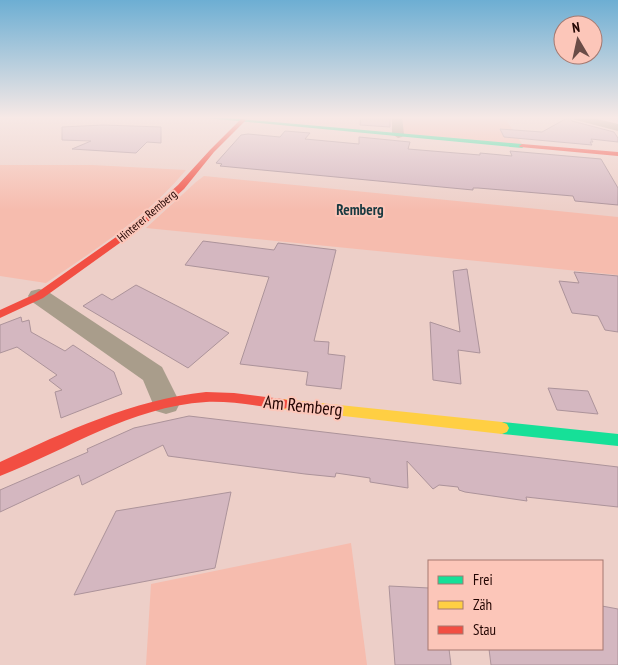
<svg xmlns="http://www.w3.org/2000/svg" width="618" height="665" viewBox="0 0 618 665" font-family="'PT Sans Narrow',sans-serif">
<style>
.green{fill:#f6bcae}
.building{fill:#d4b7c0;stroke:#ac939a}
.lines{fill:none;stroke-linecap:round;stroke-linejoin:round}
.street{fill:#a99d8b;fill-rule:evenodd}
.fast{fill:#16e098;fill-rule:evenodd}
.slow{fill:#ffcf43;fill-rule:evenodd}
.jam{fill:#f24e42;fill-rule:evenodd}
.labels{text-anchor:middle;stroke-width:4;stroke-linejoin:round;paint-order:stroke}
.far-street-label{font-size:12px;fill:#230502;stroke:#fcc6b9}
.far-quarter-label{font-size:15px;font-weight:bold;fill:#183940;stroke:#fcc6b9}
.near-street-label{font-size:18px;fill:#230502;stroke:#fcc6b9}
</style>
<rect width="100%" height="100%" fill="#edcfc8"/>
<g class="green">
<path d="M 397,117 L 504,117 L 523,145 L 398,134 Z"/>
<path d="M 0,165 L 92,165 L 186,170 C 147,217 96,249 46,283 L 0,276 Z"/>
<path d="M 204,176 L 618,217 L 618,275 L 146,228 L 196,182 Z"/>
<path d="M 351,543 L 367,665 L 146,665 L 151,584 Z"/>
</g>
<g class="building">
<path d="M 361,117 L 390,117 L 390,127 L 360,125 Z"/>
<path d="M 569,117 L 572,121 L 614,132 L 618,138 L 618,142 L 591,139 L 593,142 L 590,142 L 592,145 L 504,137 L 500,129 L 542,132 Z"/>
<path d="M 103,125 L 161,127 L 161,143 L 147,142 L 136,153 L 72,149 L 91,141 L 62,140 L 62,127 Z"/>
<path d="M 285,131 L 310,133 L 305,139 L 359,144 L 359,137 L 410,142 L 408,149 L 480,155 L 480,153 L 512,156 L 510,151 L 601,159 L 618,188 L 618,205 L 575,201 L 573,196 L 478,188 L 473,188 L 473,190 L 220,166 L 222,164 L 216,163 L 241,135 L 248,134 L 280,137 Z"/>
<path d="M 203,241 L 274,250 L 278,243 L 336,250 L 314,341 L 329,342 L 328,354 L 345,356 L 341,389 L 306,385 L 308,372 L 240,364 L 269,277 L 185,265 Z"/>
<path d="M 467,269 L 480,353 L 458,350 L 461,384 L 433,380 L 430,322 L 460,332 L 453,271 Z"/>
<path d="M 574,272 L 618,276 L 618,332 L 605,330 L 598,316 L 572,313 L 559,281 L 579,283 Z"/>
<path d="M 136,285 L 183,309 L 229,333 L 188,368 L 83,306 L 102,294 L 112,300 Z"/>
<path d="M 21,317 L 22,322 L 29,320 L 31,332 L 65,351 L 73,345 L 114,372 L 122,394 L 61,418 L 55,392 L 62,390 L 49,380 L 57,375 L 17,347 L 0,353 L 0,325 Z"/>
<path d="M 548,388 L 588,391 L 598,414 L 557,410 Z"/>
<path d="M 189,416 L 618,467 L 618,507 L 526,497 L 527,501 L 465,492 L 459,490 L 458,487 L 439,485 L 433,489 L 407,461 L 408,488 L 370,482 L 370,478 L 336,473 L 335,477 L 305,474 L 168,456 L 163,445 L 82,485 L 79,475 L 0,512 L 0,490 L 88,452 L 87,449 L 134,428 Z"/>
<path d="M 231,492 L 215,568 L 74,595 L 116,511 Z"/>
<path d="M 389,586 L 429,588 L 429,649 L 449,649 L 451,665 L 395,665 Z"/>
<path d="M 602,606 L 618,609 L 618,665 L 491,665 L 489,649 L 602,649 Z"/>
</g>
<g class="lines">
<g class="street">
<path d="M 392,117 L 402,117 L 404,134 L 402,137 L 398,138 L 392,134 Z"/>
<path d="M 571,117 L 589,117 L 618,124 L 618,131 L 572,119 Z"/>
<path d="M 39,289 L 47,291 L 162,367 L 180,403 L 176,411 L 166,414 L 156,411 L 143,380 L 31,301 L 28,296 L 31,291 Z"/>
</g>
<g class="fast">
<path d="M 195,117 L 216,117 L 522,144 L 525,146 L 522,148 Z"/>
<path d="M 502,422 L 618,434 L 618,446 L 502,434 L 497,432 L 495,428 L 497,424 Z"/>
</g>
<path class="slow" d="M 282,399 L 502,422 L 507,424 L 509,428 L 507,432 L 502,434 L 282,409 L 277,408 L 275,404 L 277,400 Z"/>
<g class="jam">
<path d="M 241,119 L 246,120 L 214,152 L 184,189 L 142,227 L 43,298 L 0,318 L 0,310 L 35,294 L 136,223 L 178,185 L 210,150 Z"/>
<path d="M 522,144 L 618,152 L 618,156 L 520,147 L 519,146 Z"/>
<path d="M 206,392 L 234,393 L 282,399 L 287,400 L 289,404 L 287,408 L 282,409 C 257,406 232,401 206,402 C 130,407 69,449 0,476 L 0,462 C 67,431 132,400 206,392 Z"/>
</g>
</g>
<linearGradient id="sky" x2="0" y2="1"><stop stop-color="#6daed3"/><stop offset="0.56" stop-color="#f7e9e6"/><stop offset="1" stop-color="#f7e9e6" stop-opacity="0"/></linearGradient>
<rect width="618" height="210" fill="url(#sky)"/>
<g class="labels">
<g class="far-street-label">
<text transform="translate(147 216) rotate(-40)" y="4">Hinterer Remberg</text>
</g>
<g class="far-quarter-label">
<text x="360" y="215">Remberg</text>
</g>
<g class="near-street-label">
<text transform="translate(303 406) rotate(6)" y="6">Am Remberg</text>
</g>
</g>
<rect x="428" y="560" width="175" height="90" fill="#fcc6b9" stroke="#a57970"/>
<rect x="438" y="576" width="25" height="8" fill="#16e098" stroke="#a57970"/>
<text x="473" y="585" font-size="15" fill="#230502">Frei</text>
<rect x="438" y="601" width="25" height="8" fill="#ffcf43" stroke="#a57970"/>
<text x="473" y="610" font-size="15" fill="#230502">Zäh</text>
<rect x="438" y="626" width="25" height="8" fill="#f24e42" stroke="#a57970"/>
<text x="473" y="635" font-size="15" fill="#230502">Stau</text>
<g transform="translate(578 40) rotate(351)"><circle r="24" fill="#fcc6b9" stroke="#a57970"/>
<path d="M0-4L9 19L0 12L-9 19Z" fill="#6a4c47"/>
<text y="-8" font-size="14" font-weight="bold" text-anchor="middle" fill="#230502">N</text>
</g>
</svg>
